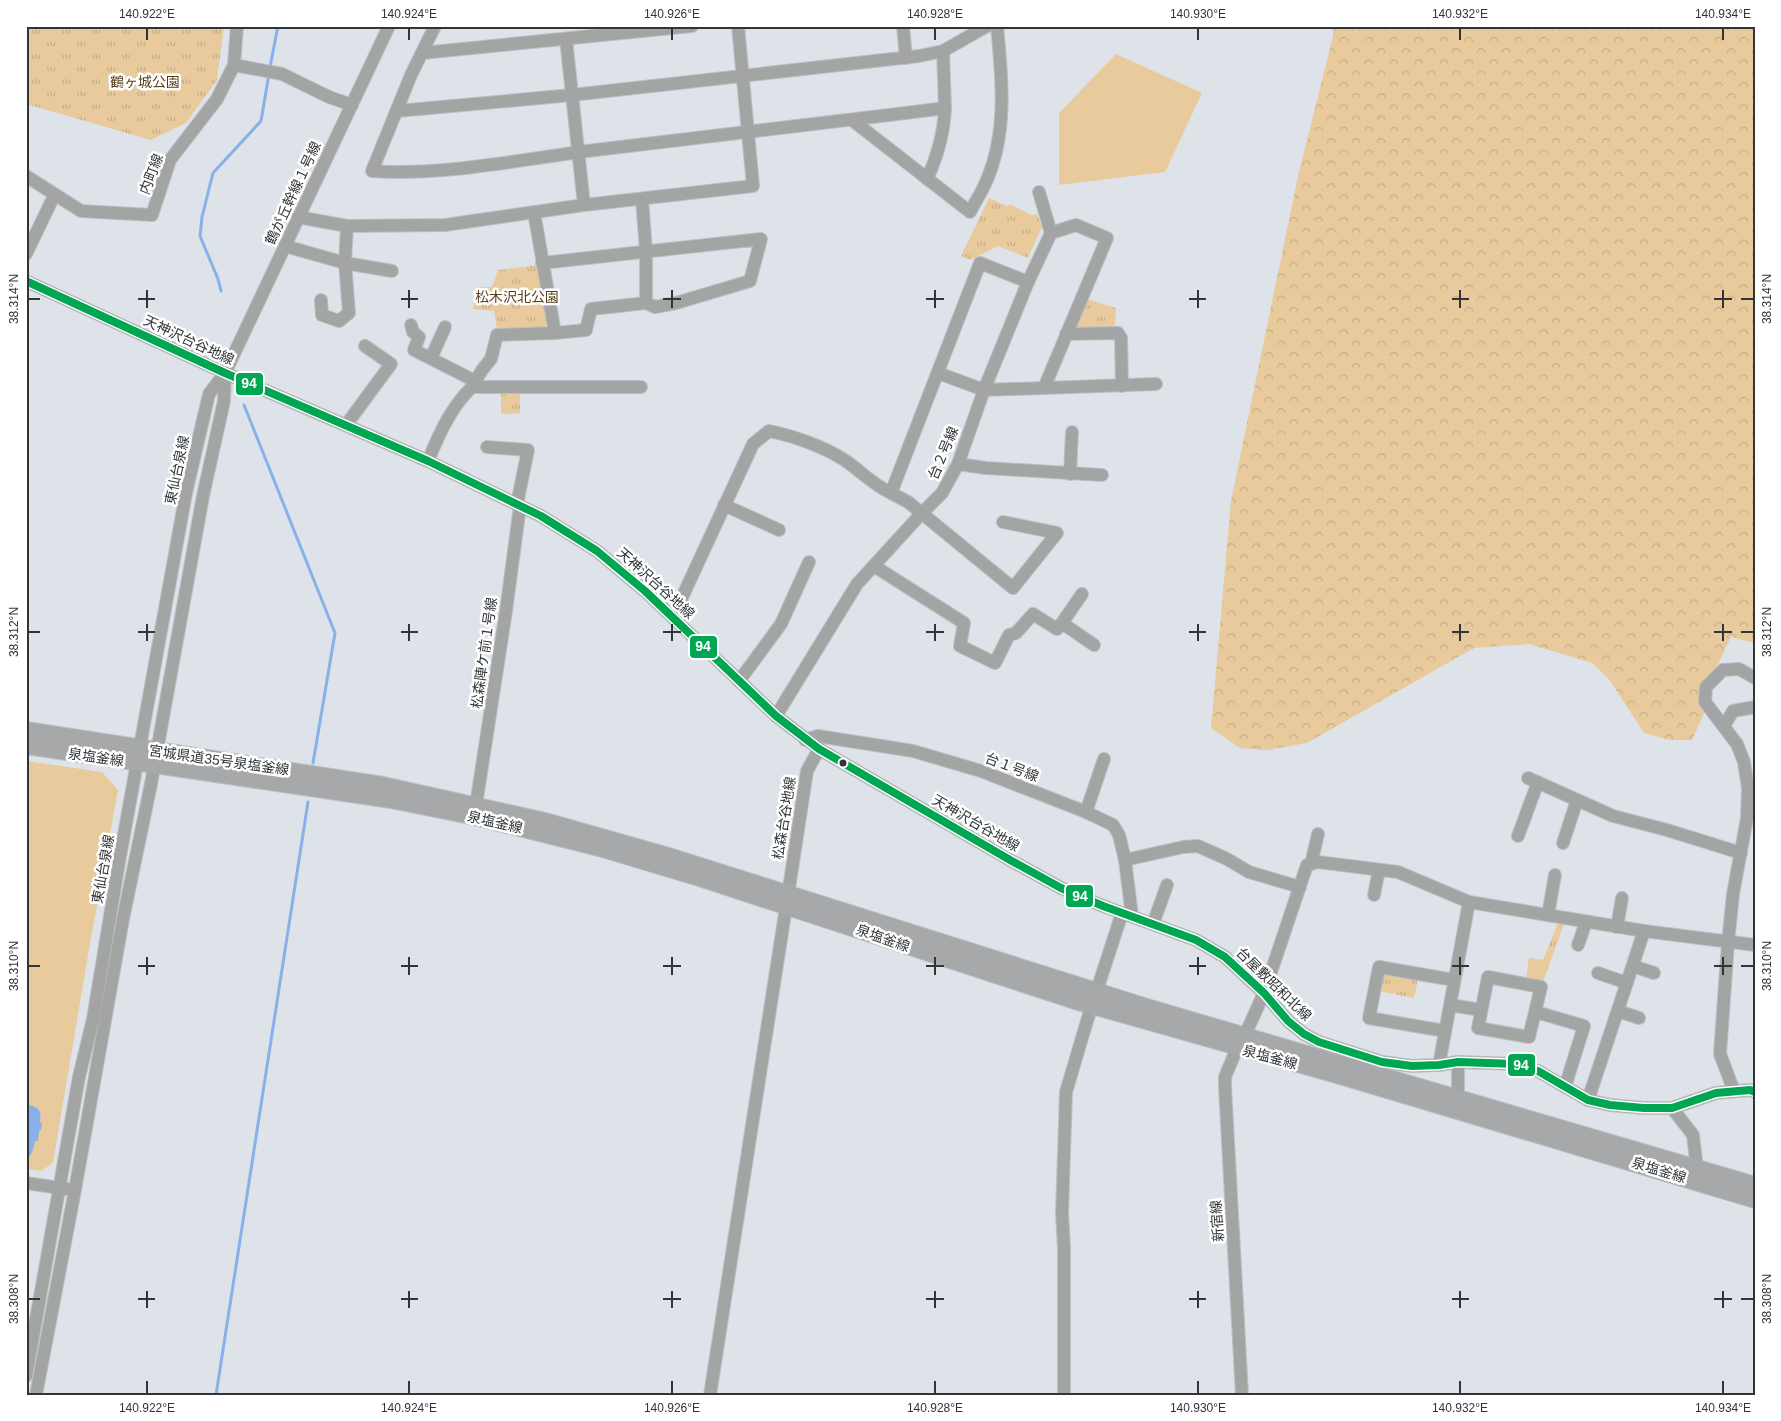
<svg xmlns="http://www.w3.org/2000/svg" width="1781" height="1421" viewBox="0 0 1781 1421" font-family="Arial,'Noto Sans JP',sans-serif">
<style>
.forest{fill:url(#forest-crowns)}
.park{fill:url(#park-tufts)}
.pitch{fill:#e8ca9c}
.water{fill:#87b1e8}
.lines{fill:none;stroke-linecap:round;stroke-linejoin:round}
.stream{stroke:#87b1e8;stroke-width:3}
.minor-casing{stroke:#bcc0c5;stroke-width:14}
.major-casing{stroke:#bcc0c5;stroke-width:18}
.minor{stroke:#a3a4a4;stroke-width:12}
.major{stroke:#a6a8a9;stroke-width:16}
.bus-1-casing{stroke:#fff;stroke-width:11}
.bus-1{stroke:#00a651;stroke-width:8}
.ticks{fill:none;stroke:#313539;stroke-width:2}
.bus-dot{fill:#313539;stroke:#fff;stroke-width:2}
.labels{text-anchor:middle;stroke-width:5;stroke-linejoin:round;paint-order:stroke}
.park-label{font-size:14px;fill:#573f19;stroke:#fff}
.street-label{font-size:14px;fill:#313539;stroke:#fff}
.line-badge{stroke:#fff;stroke-width:2}
.badge-label{font-size:14px;text-anchor:middle;font-weight:bold;fill:#fff}
.neatline{fill:none;stroke:#313539;stroke-width:2}
.ticks-label{font-size:12px;text-anchor:middle;fill:#313539}
</style>
<defs>
<pattern id="forest-crowns" width="20" height="18" patternUnits="userSpaceOnUse" patternTransform="scale(1.25)"><rect width="20" height="18" fill="#e8ca9c"/><path d="M2 6a3 3 0 1 1 6 0M12 15a3 3 0 1 1 6 0" fill="none" stroke="#c7ae87"/></pattern>
<pattern id="park-tufts" width="24" height="20" patternUnits="userSpaceOnUse" patternTransform="scale(1.25)"><rect width="24" height="20" fill="#e8ca9c"/><path d="M3 7l-1-3M5 7V3M7 7l1-3M15 17l-1-3M17 17v-4M19 17l1-3" fill="none" stroke="#c7ae87"/></pattern>
</defs>
<rect width="100%" height="100%" fill="#dee3e9"/>
<path class="forest" d="M 1333,26 L 1755,26 L 1755,643 L 1731,637 L 1717,666 L 1708,677 L 1705,711 L 1692,740 L 1670,740 L 1644,733 L 1609,679 L 1592,663 L 1529,644 L 1474,648 L 1307,743 L 1267,750 L 1240,748 L 1211,728 L 1231,501 L 1298,176 L 1333,36 Z"/>
<g class="park">
<path d="M 26,26 L 224,26 L 217,80 L 186,123 L 151,140 L 26,104 Z"/>
<path d="M 989,198 L 1007,206 L 1010,204 L 1031,215 L 1037,214 L 1042,227 L 1028,258 L 998,246 L 971,260 L 961,256 Z"/>
<path d="M 538,265 L 548,322 L 544,328 L 497,330 L 494,311 L 473,309 L 478,287 L 492,287 L 498,270 Z"/>
<path d="M 1087,299 L 1116,308 L 1115,329 L 1073,330 Z"/>
<path d="M 501,394 L 520,394 L 520,413 L 501,414 Z"/>
<path d="M 1558,923 L 1564,924 L 1543,982 L 1526,978 L 1529,958 L 1543,960 Z"/>
<path d="M 1387,973 L 1418,979 L 1414,998 L 1379,991 L 1381,977 Z"/>
</g>
<g class="pitch">
<path d="M 1116,54 L 1202,93 L 1165,172 L 1059,185 L 1059,113 Z"/>
<path d="M 26,761 L 102,772 L 118,790 L 88,955 L 53,1163 L 41,1171 L 26,1169 Z"/>
</g>
<path class="water" d="M 26,1104 C 39,1107 42,1110 40,1123 L 42,1123 L 41,1130 L 39,1131 L 38,1141 L 35,1141 L 33,1150 L 30,1156 L 26,1154 Z"/>
<g class="lines">
<g class="stream">
<path d="M 270,67 L 278,26"/>
<path d="M 221,291 L 218,279 L 200,236 L 202,217 L 213,173 L 261,121 L 269,74"/>
<path d="M 244,405 L 335,633 L 313,763"/>
<path d="M 216,1395 L 308,802"/>
</g>
<g class="minor-casing">
<g id="minor">
<path d="M 435,26 L 411,75 L 372,171 C 442,176 518,160 587,151 C 707,137 826,123 945,108 L 943,51"/>
<path d="M 903,26 L 906,58"/>
<path d="M 566,39 L 584,205"/>
<path d="M 422,53 L 692,26"/>
<path d="M 234,65 L 282,74 L 329,97 L 352,105"/>
<path d="M 397,111 L 572,95 L 919,56 L 943,51 L 987,26"/>
<path d="M 852,120 L 970,212 C 975,202 982,192 986,182 C 1008,132 1002,78 997,26"/>
<path d="M 26,176 L 81,211 L 152,215 L 170,160 L 217,99 L 234,65 L 237,26"/>
<path d="M 927,179 C 938,155 944,134 945,108"/>
<path d="M 642,199 L 646,251 L 646,303"/>
<path d="M 534,212 L 555,333"/>
<path d="M 298,217 L 347,226 L 445,225 L 584,205 L 753,186 L 738,26"/>
<path d="M 347,226 L 345,263 L 392,271"/>
<path d="M 285,246 L 345,263 L 349,313 L 339,321 L 322,315 L 321,300"/>
<path d="M 26,254 L 54,196"/>
<path d="M 26,281 L 225,373 L 428,461 L 541,516 L 597,551 L 645,591 L 776,716 L 819,749 L 1010,860 L 1061,888 L 1103,906 L 1196,940 L 1225,957 L 1264,993 L 1288,1021 L 1304,1034 L 1319,1042 L 1382,1062 L 1412,1066 L 1439,1065 L 1458,1062 L 1517,1064 L 1538,1071 L 1588,1100 L 1610,1105 L 1644,1108 L 1672,1108 L 1716,1093 L 1750,1090 L 1755,1092"/>
<path d="M 411,325 L 413,332 L 419,337 L 414,350 L 475,381"/>
<path d="M 1066,334 L 1118,333 L 1121,338 L 1122,386"/>
<path d="M 431,358 L 445,327"/>
<path d="M 938,373 L 984,390 L 1156,384"/>
<path d="M 472,387 L 482,370 L 491,359 L 497,335 L 555,333 L 586,330 L 591,309 L 646,303 L 655,307 L 676,303 L 750,281 L 761,239 L 542,263"/>
<path d="M 1044,388 L 1107,238 L 1076,225 L 1051,233"/>
<path d="M 346,425 L 391,364 L 365,346"/>
<path d="M 487,447 L 528,450 L 517,504"/>
<path d="M 428,461 C 439,434 451,407 472,387 L 641,387"/>
<path d="M 958,464 L 986,468 L 1102,475"/>
<path d="M 1070,474 L 1072,432"/>
<path d="M 724,505 L 779,530"/>
<path d="M 1003,522 L 1057,533 L 1013,588 L 908,502 L 891,493 L 980,263 L 1028,282"/>
<path d="M 874,566 L 964,623 L 960,646 L 995,663 L 1009,635 L 1016,633 L 1033,614 L 1057,629 L 1062,623 L 1094,645"/>
<path d="M 673,617 L 753,444 L 769,431 C 794,436 825,447 846,461 C 863,473 871,483 891,493"/>
<path d="M 1062,623 L 1082,594"/>
<path d="M 739,681 L 781,624 L 809,562"/>
<path d="M 776,716 L 857,584 L 921,514 L 942,493 L 958,464 L 984,390 L 1028,282 L 1051,233 L 1039,192"/>
<path d="M 1724,726 L 1733,711 L 1755,707"/>
<path d="M 805,740 L 818,736 L 913,751 L 981,771 L 1086,812 L 1113,825 L 1119,835 L 1125,860 L 1132,916"/>
<path d="M 1528,778 L 1613,816 L 1667,830 L 1741,853"/>
<path d="M 476,805 L 506,611 L 520,506"/>
<path d="M 1086,812 L 1104,759"/>
<path d="M 1518,836 L 1538,782"/>
<path d="M 1563,843 L 1577,800"/>
<path d="M 1125,860 L 1183,847 L 1198,846 L 1227,859 L 1249,872 L 1300,887"/>
<path d="M 1311,864 L 1318,834"/>
<path d="M 788,895 L 807,771 L 819,749"/>
<path d="M 1374,895 L 1379,870"/>
<path d="M 1548,915 L 1555,875"/>
<path d="M 1153,924 L 1167,885"/>
<path d="M 1617,927 L 1622,898"/>
<path d="M 1578,945 L 1586,922"/>
<path d="M 1633,966 L 1654,973"/>
<path d="M 1598,973 L 1627,983"/>
<path d="M 1488,977 L 1541,987 L 1529,1037 L 1478,1028 Z"/>
<path d="M 1450,1005 L 1481,1010"/>
<path d="M 1618,1011 L 1639,1018"/>
<path d="M 1536,1012 L 1584,1026 L 1565,1087"/>
<path d="M 1445,1031 L 1369,1018 L 1379,967 L 1454,980"/>
<path d="M 1245,1035 L 1264,993 L 1307,865 L 1318,862 L 1398,872 L 1469,902 L 1644,931 L 1755,945"/>
<path d="M 1237,1048 L 1225,1077 L 1225,1087 L 1242,1395"/>
<path d="M 1458,1062 L 1458,1098"/>
<path d="M 1439,1065 L 1469,902"/>
<path d="M 1734,1091 L 1720,1054 L 1728,943 L 1733,894 L 1747,818 L 1748,788 L 1744,762 L 1737,744 L 1705,702 L 1706,687 L 1723,670 L 1739,669 L 1755,678"/>
<path d="M 1588,1100 L 1644,931"/>
<path d="M 1672,1108 L 1693,1135 L 1697,1169"/>
<path d="M 26,1183 L 67,1189"/>
<path d="M 26,1376 L 79,1077 L 93,1019 L 119,862 L 186,493 L 209,394 L 225,373 L 389,26"/>
<path d="M 36,1395 L 75,1190 L 123,919 L 151,784 L 203,496 L 224,401 L 225,373"/>
<path d="M 710,1395 L 786,907"/>
<path d="M 1064,1395 L 1064,1248 L 1062,1213 L 1066,1092 L 1087,1021 L 1122,913"/>
</g>
</g>
<g class="major-casing">
<g id="major">
<path d="M 26,730 L 383,785 L 545,821 L 672,857 L 1147,1007 L 1755,1185"/>
<path d="M 26,746 L 391,800 L 475,817 L 599,848 L 696,877 L 1075,1001 L 1337,1075 L 1755,1200"/>
</g>
</g>
<use href="#minor" class="minor"/>
<use href="#major" class="major"/>
<g class="bus-1-casing">
<path id="bus-1" d="M 26,281 L 225,373 L 428,461 L 541,516 L 597,551 L 645,591 L 776,716 L 819,749 L 1010,860 L 1061,888 L 1103,906 L 1196,940 L 1225,957 L 1264,993 L 1288,1021 L 1304,1034 L 1319,1042 L 1382,1062 L 1412,1066 L 1439,1065 L 1458,1062 L 1517,1064 L 1538,1071 L 1588,1100 L 1610,1105 L 1644,1108 L 1672,1108 L 1716,1093 L 1750,1090 L 1755,1092"/>
</g>
<use href="#bus-1" class="bus-1"/>
</g>
<path class="ticks" d="M 147,28 L 147,40M 409,28 L 409,40M 672,28 L 672,40M 935,28 L 935,40M 1198,28 L 1198,40M 1460,28 L 1460,40M 1723,28 L 1723,40M 147,290 L 147,308M 409,290 L 409,308M 672,290 L 672,308M 935,290 L 935,308M 1198,290 L 1198,308M 1460,290 L 1460,308M 1723,290 L 1723,308M 28,299 L 40,299M 138,299 L 155,299M 401,299 L 418,299M 663,299 L 681,299M 926,299 L 944,299M 1189,299 L 1206,299M 1452,299 L 1469,299M 1714,299 L 1732,299M 1741,299 L 1754,299M 147,624 L 147,641M 409,624 L 409,641M 672,624 L 672,641M 935,624 L 935,641M 1198,624 L 1198,641M 1460,624 L 1460,641M 1723,624 L 1723,641M 28,632 L 40,632M 138,632 L 155,632M 401,632 L 418,632M 663,632 L 681,632M 926,632 L 944,632M 1189,632 L 1206,632M 1452,632 L 1469,632M 1714,632 L 1732,632M 1741,632 L 1754,632M 147,957 L 147,975M 409,957 L 409,975M 672,957 L 672,975M 935,957 L 935,975M 1198,957 L 1198,975M 1460,957 L 1460,975M 1723,957 L 1723,975M 28,966 L 40,966M 138,966 L 155,966M 401,966 L 418,966M 663,966 L 681,966M 926,966 L 944,966M 1189,966 L 1206,966M 1452,966 L 1469,966M 1714,966 L 1732,966M 1741,966 L 1754,966M 147,1291 L 147,1308M 409,1291 L 409,1308M 672,1291 L 672,1308M 935,1291 L 935,1308M 1198,1291 L 1198,1308M 1460,1291 L 1460,1308M 1723,1291 L 1723,1308M 28,1299 L 40,1299M 138,1299 L 155,1299M 401,1299 L 418,1299M 663,1299 L 681,1299M 926,1299 L 944,1299M 1189,1299 L 1206,1299M 1452,1299 L 1469,1299M 1714,1299 L 1732,1299M 1741,1299 L 1754,1299M 147,1381 L 147,1394M 409,1381 L 409,1394M 672,1381 L 672,1394M 935,1381 L 935,1394M 1198,1381 L 1198,1394M 1460,1381 L 1460,1394M 1723,1381 L 1723,1394"/>
<circle class="bus-dot" cx="843" cy="763" r="4.5"/>
<g class="labels">
<g class="park-label">
<text x="145" y="87">鶴ヶ城公園</text>
<text x="517" y="302">松木沢北公園</text>
</g>
<g class="street-label">
<text transform="translate(151 174) rotate(-69)" y="5">内町線</text>
<text transform="translate(293 193) rotate(-65)" y="5">鶴が丘幹線１号線</text>
<text transform="translate(189 340) rotate(25)" y="5">天神沢台谷地線</text>
<text transform="translate(943 453) rotate(-67)" y="5">台２号線</text>
<text transform="translate(177 470) rotate(-78)" y="5">東仙台泉線</text>
<text transform="translate(656 583) rotate(42)" y="5">天神沢台谷地線</text>
<text transform="translate(484 653) rotate(-82)" y="5">松森陣ケ前１号線</text>
<text transform="translate(96 757) rotate(8)" y="5">泉塩釜線</text>
<text transform="translate(219 760) rotate(8)" y="5">宮城県道35号泉塩釜線</text>
<text transform="translate(1012 767) rotate(21)" y="5">台１号線</text>
<text transform="translate(784 818) rotate(-81)" y="5">松森台谷地線</text>
<text transform="translate(495 822) rotate(13)" y="5">泉塩釜線</text>
<text transform="translate(976 823) rotate(30)" y="5">天神沢台谷地線</text>
<text transform="translate(103 869) rotate(-80)" y="5">東仙台泉線</text>
<text transform="translate(883 938) rotate(19)" y="5">泉塩釜線</text>
<text transform="translate(1274 984) rotate(44)" y="5">台屋敷昭和北線</text>
<text transform="translate(1270 1057) rotate(15)" y="5">泉塩釜線</text>
<text transform="translate(1659 1170) rotate(17)" y="5">泉塩釜線</text>
<text transform="translate(1217 1221) rotate(-94)" y="5">新宿線</text>
</g>
</g>
<g class="line-badge">
<rect x="235" y="372" width="29" height="24" rx="5" fill="#00a651"/>
<rect x="689" y="635" width="29" height="24" rx="5" fill="#00a651"/>
<rect x="1065" y="884" width="29" height="24" rx="5" fill="#00a651"/>
<rect x="1507" y="1053" width="29" height="24" rx="5" fill="#00a651"/>
</g>
<g class="badge-label">
<text x="249" y="388">94</text>
<text x="703" y="651">94</text>
<text x="1080" y="901">94</text>
<text x="1521" y="1070">94</text>
</g>
<rect width="1781" height="1421" fill="none" stroke="#ffffff" stroke-width="55"/>
<rect x="28" y="28" width="1726" height="1366" class="neatline"/>
<g class="ticks-label">
<text x="147" y="18">140.922°E</text>
<text x="409" y="18">140.924°E</text>
<text x="672" y="18">140.926°E</text>
<text x="935" y="18">140.928°E</text>
<text x="1198" y="18">140.930°E</text>
<text x="1460" y="18">140.932°E</text>
<text x="1723" y="18">140.934°E</text>
<text transform="translate(14 299) rotate(-90)" y="4">38.314°N</text>
<text transform="translate(1767 299) rotate(-90)" y="4">38.314°N</text>
<text transform="translate(14 632) rotate(-90)" y="4">38.312°N</text>
<text transform="translate(1767 632) rotate(-90)" y="4">38.312°N</text>
<text transform="translate(14 966) rotate(-90)" y="4">38.310°N</text>
<text transform="translate(1767 966) rotate(-90)" y="4">38.310°N</text>
<text transform="translate(14 1299) rotate(-90)" y="4">38.308°N</text>
<text transform="translate(1767 1299) rotate(-90)" y="4">38.308°N</text>
<text x="147" y="1412">140.922°E</text>
<text x="409" y="1412">140.924°E</text>
<text x="672" y="1412">140.926°E</text>
<text x="935" y="1412">140.928°E</text>
<text x="1198" y="1412">140.930°E</text>
<text x="1460" y="1412">140.932°E</text>
<text x="1723" y="1412">140.934°E</text>
</g>
</svg>
